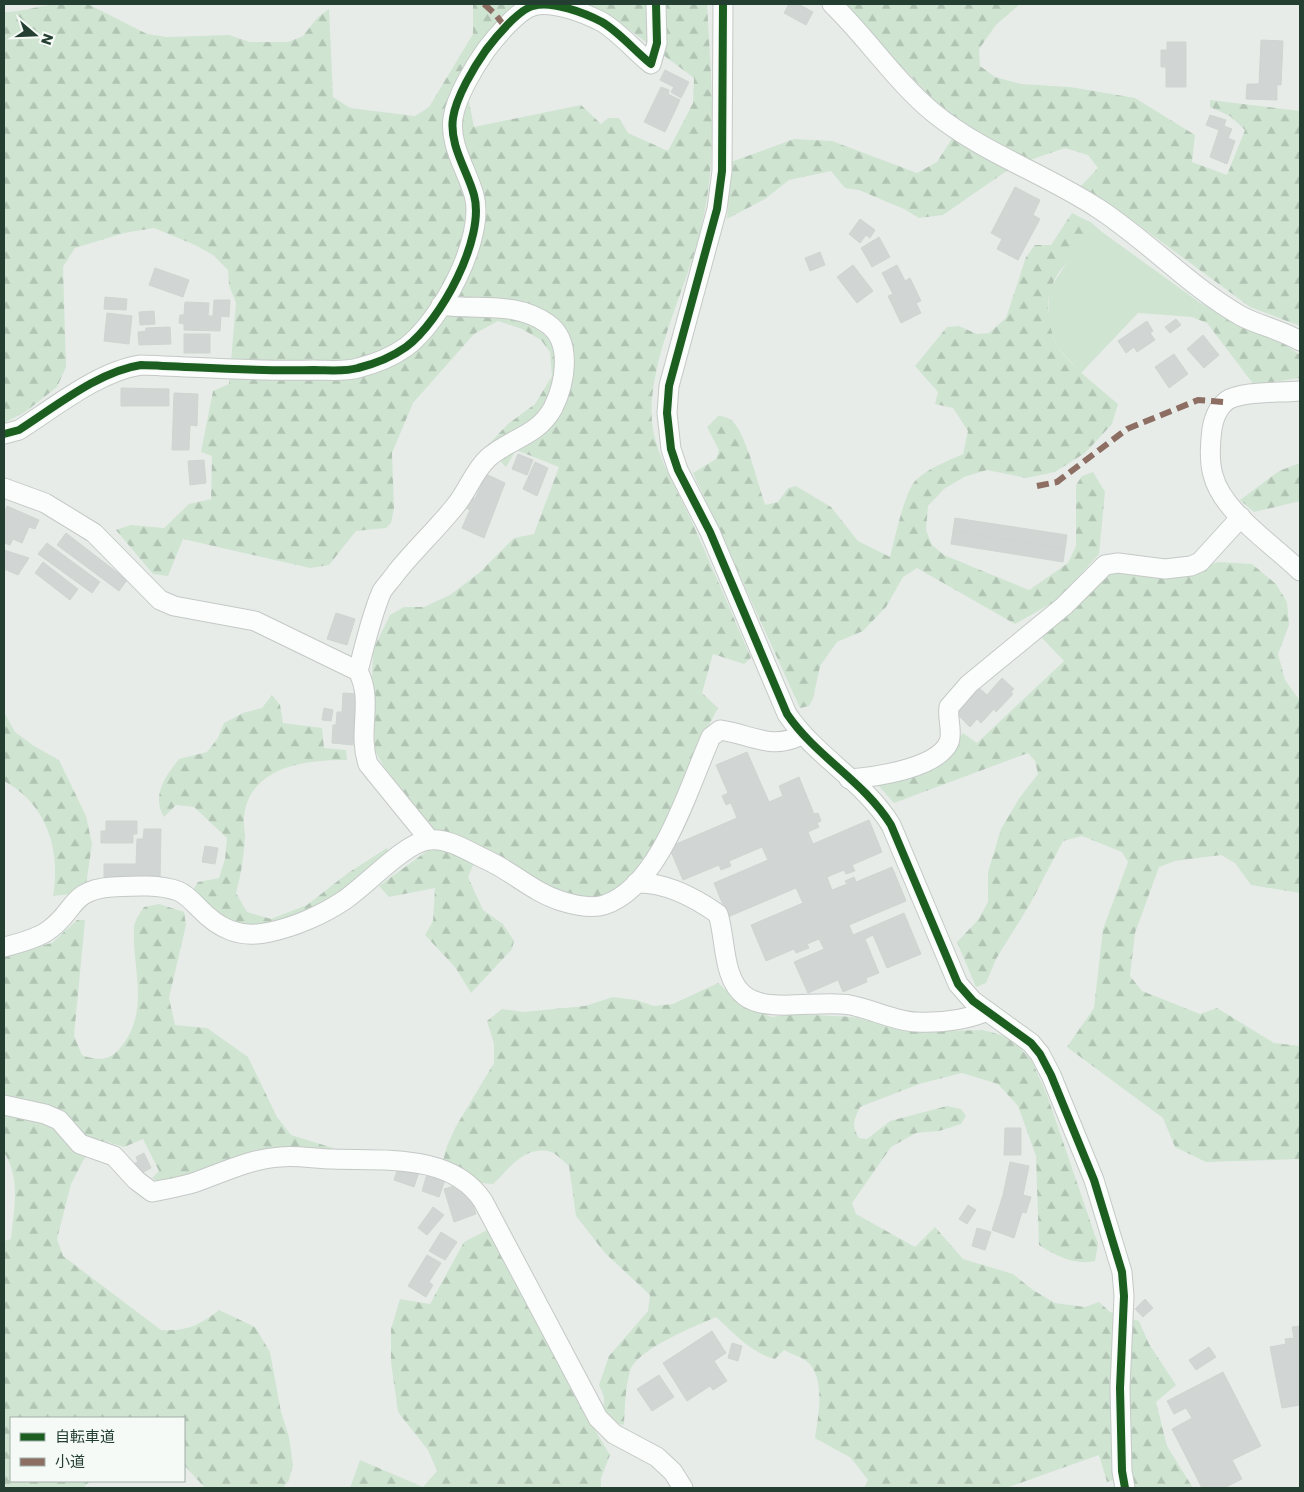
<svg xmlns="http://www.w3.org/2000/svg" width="1304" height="1492" viewBox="0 0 1304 1492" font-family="Poppins,'Noto Sans JP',sans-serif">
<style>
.forest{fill:url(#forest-firs)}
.green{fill:#d0e4d2}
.building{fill:#d1d5d3;stroke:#cfd5d1}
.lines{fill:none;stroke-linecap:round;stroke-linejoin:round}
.street-casing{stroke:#c4c9c6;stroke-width:21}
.street{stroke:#fbfcfc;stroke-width:19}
.quiet{stroke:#8d6e63;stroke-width:6;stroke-dasharray:12 6;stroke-linecap:butt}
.cycleway-casing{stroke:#f5faf7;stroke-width:11}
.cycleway{stroke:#1b5e20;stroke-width:8}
</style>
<defs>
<pattern id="forest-firs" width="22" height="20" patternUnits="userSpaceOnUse" patternTransform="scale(1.25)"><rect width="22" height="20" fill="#d0e4d2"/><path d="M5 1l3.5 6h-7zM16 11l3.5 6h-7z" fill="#b2c5b5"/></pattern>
</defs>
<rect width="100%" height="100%" fill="#e7ece9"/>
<g class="forest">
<path d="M 56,4 L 88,4 L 147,34 L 167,37 L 229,35 L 250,42 L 288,42 L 303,36 L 317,18 L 329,9 L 333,97 L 350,108 L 415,116 L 429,107 L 473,34 L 473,4 L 520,4 L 468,96 L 474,127 L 581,105 L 601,124 L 608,118 L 619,118 L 628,133 L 668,151 L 693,103 L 694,78 L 615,19 L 581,4 L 707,4 C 711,79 719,155 701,229 C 687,288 647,362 652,422 C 655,454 678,491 691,520 C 712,566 731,612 751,658 L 744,664 L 713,654 L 702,693 L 718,708 L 702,738 L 669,819 L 640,867 L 623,885 L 594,899 L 574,900 L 480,849 L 468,877 L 483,910 L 503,924 L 514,941 L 512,949 L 471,993 L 455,967 L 425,935 L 433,921 L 435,888 L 389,897 L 379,886 L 427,851 L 435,832 L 384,767 L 375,751 L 372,679 L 373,650 L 390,615 L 404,607 L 424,607 L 450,595 L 479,573 L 514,538 L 534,534 L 559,467 L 516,450 L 506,467 L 486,447 L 508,424 L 535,404 L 552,376 L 550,352 L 541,340 L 522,329 L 498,321 L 474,334 L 413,403 L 392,453 L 394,508 L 391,523 L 386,528 L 356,531 L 329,565 L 310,568 L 183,539 L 168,576 L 153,574 L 116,530 L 131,525 L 164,528 L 189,504 L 211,499 L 212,456 L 201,452 L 213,391 L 229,384 L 236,303 L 229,285 L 228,270 L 213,255 L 195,245 L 154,228 L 124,233 L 75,248 L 63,267 L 66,367 L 57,387 L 25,412 L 4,423 L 4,12 C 22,12 38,6 56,4 Z"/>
<path d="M 846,4 L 1038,4 L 1019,5 L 996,25 L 979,49 L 980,66 L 995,77 L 1021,84 L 1070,87 L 1135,98 L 1195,135 L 1192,162 L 1227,175 L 1245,130 L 1230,116 L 1210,107 L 1210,100 L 1300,111 L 1300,326 L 1250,307 L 1136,223 L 1079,188 L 1098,168 L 1088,155 L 1065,148 L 1033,159 L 1005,172 L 943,215 L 919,218 L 904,209 L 859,190 L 845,188 L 831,171 L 789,180 L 765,199 L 727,219 L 731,162 L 794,139 L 832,141 L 917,173 L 937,162 L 962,123 L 930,96 L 878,42 Z"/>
<path d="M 1072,213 L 1092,223 L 1102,232 C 1068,257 1038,283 1051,328 C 1053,334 1054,342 1057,346 C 1074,369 1097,386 1118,404 L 1112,424 L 1085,453 L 1055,472 L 1026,478 L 987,470 L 964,477 L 944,489 L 928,506 L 926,530 L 932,545 L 944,555 L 1029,590 L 1068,563 L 1076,546 L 1076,485 L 1082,476 L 1093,472 L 1105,492 L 1099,554 L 1057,600 L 1015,624 L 917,568 L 903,577 L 886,607 L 863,631 L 837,642 L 820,666 L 813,699 L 809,706 L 800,708 L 693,473 L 716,459 L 719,450 L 707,427 L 718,416 C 724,416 731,418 735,424 C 747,439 759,486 765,505 L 778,502 L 788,488 L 796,486 L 831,507 L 858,541 L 890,557 C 894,541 905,490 916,480 C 929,468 947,461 963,454 L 968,431 L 953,408 L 935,404 L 938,392 L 915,366 L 947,327 L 959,326 L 977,334 L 989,333 L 1006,318 L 1026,257 L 1035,245 L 1051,245 Z"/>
<path d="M 1199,302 L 1237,324 L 1281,342 L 1300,355 L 1300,378 L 1254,385 L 1207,323 L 1192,317 Z"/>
<path d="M 1300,463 L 1300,501 L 1254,512 L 1240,500 L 1279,471 Z"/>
<path d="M 1218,562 L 1252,564 L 1276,584 L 1287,602 L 1289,625 L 1278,654 L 1285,680 L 1300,701 L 1300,893 L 1251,885 L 1235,863 L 1221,855 L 1175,861 L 1159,867 L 1135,933 L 1130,976 L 1142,991 L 1200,1014 L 1217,1008 L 1274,1043 L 1300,1046 L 1300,1159 L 1206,1162 L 1175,1147 L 1163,1118 L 1067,1047 L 1094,1008 L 1103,929 L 1128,862 L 1122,852 L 1082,836 L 1063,841 L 1030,904 L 996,959 L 986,983 L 976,987 L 957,942 L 978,920 L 988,902 L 988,872 L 1001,829 L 1020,797 L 1038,774 L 1035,761 L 1028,753 L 894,803 L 877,784 L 935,766 L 963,733 L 977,743 L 1064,661 L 1041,637 L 1099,581 L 1114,573 L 1202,568 Z"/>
<path d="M 272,695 L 280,705 L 283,723 L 322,728 L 324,748 L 346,750 L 347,760 C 306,759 249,767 244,817 C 243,823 245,830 245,836 C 244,856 241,874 236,893 L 247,912 L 271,919 L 307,905 L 348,873 L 387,848 L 390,854 L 326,904 L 266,928 L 231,925 L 192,891 L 198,882 L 219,878 L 225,859 L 227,838 L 194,807 L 176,805 L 164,817 C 151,796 166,775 179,759 L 207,752 L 218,738 L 224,723 L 243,713 L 262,708 Z"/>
<path d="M 4,712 L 15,732 L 34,746 L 59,760 L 86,816 L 92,844 L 86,885 L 71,894 L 53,896 C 61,850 47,804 4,781 Z"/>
<path d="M 159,904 L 184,912 L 186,925 L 169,998 L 175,1025 L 207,1028 L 248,1057 L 277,1117 L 291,1135 L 333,1148 L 334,1155 L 162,1184 L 152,1178 L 159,1171 L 143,1139 L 124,1147 L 104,1141 L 93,1142 L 71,1184 L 57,1239 L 63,1256 L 161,1330 C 185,1332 200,1325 219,1310 L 255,1327 L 270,1352 L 281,1412 L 289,1437 L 293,1465 L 289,1480 L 283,1488 L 205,1488 L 184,1465 L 184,1418 L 11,1418 L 11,1481 L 90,1481 L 83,1488 L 4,1488 L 4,1241 L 11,1239 C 14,1207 21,1180 4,1152 L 4,955 L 52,943 L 77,920 L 85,920 L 74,1036 L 82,1055 C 97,1061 110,1061 120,1048 C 151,1011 132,971 134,928 C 134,921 140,913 144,907 Z"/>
<path d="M 718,983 L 745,1007 L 772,1017 L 794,1014 L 853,1017 L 912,1032 L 983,1030 L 1001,1035 L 1015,1043 L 1032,1061 L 1047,1095 L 1098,1244 L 1095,1261 C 1076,1266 1054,1255 1039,1245 L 1036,1156 L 1018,1106 L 998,1084 L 962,1073 L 919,1084 L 860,1107 C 854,1120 851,1125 859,1138 L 867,1139 L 890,1121 L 947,1106 L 961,1109 L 966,1116 L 961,1124 L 939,1131 L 916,1133 L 891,1147 L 852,1203 L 856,1214 L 915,1247 L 935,1227 L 963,1259 L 1013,1274 L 1033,1290 L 1055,1303 L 1085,1307 L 1099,1302 L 1110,1312 L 1139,1321 L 1149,1344 L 1176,1385 L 1156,1402 L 1167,1446 L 1193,1488 L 1134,1488 L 1131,1475 L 1107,1482 L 1099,1455 L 1006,1488 L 864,1488 L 868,1480 L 851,1458 L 815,1438 C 818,1416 827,1376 805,1360 C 799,1356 791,1354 784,1350 L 775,1359 C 751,1353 734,1333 716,1317 C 696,1326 637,1349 630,1371 C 625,1389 625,1407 624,1425 L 613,1423 L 603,1413 L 604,1397 L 599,1385 L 609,1356 L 648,1311 L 650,1295 L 605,1253 L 576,1216 L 569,1166 C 564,1162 557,1154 551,1152 C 525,1144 509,1169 493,1184 L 481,1183 L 443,1161 L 447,1146 L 455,1128 L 494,1063 L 494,1044 L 487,1021 L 502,1009 L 523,1012 L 585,1006 L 613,997 L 636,1000 L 654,1006 L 673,1004 Z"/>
<path d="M 491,1228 L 577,1400 L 610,1455 L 601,1478 L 601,1488 L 350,1488 L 360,1460 L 423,1487 L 437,1471 L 428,1450 L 398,1412 L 391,1362 L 391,1329 L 400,1299 L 430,1304 L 464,1242 Z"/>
</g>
<path class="green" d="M 1102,232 L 1199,302 L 1192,317 L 1138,313 L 1081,373 L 1056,345 L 1048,319 L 1049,290 L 1073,253 Z"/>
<g class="building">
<path d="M 789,4 L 798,4 L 813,12 L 806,25 L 784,13 Z"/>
<path d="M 1261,40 L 1283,41 L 1281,85 L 1277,85 L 1277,100 L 1246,99 L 1247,84 L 1259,84 Z"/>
<path d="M 1167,42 L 1186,42 L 1186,87 L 1166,87 L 1166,67 L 1161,67 L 1161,50 L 1167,50 Z"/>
<path d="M 665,70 L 689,82 L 681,98 L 671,92 L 674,87 L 660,80 Z"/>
<path d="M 661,87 L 669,90 L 668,94 L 680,100 L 665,132 L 644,122 Z"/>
<path d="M 1210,115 L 1226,120 L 1224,126 L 1232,129 L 1228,138 L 1235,141 L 1227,164 L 1210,157 L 1219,130 L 1206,125 Z"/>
<path d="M 1015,187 L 1040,200 L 1033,215 L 1040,219 L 1018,260 L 997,249 L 1002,239 L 991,233 Z"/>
<path d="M 860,219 L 875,230 L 870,238 L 866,235 L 860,243 L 849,234 Z"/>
<path d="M 879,237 L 890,257 L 872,267 L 861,248 Z"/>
<path d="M 820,252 L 825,265 L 810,271 L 805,258 Z"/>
<path d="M 853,265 L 873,291 L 857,303 L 837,277 Z"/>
<path d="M 897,265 L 905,281 L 910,278 L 921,301 L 916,303 L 921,313 L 901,323 L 888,296 L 893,294 L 882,273 Z"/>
<path d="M 155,268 L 189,280 L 183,297 L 149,285 Z"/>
<path d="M 105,297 L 127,299 L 126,310 L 104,309 Z"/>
<path d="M 214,300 L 230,300 L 229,317 L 221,316 L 220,331 L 184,330 L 184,324 L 179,323 L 180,315 L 184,315 L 185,302 L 209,303 L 208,316 L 213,316 Z"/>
<path d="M 154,311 L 155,324 L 140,325 L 139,312 Z"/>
<path d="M 107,313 L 132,316 L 129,344 L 104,341 Z"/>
<path d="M 1176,319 L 1181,325 L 1170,333 L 1165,327 Z"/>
<path d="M 1147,321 L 1153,331 L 1150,333 L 1155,340 L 1137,352 L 1134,347 L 1126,353 L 1118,341 Z"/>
<path d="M 170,327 L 171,344 L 139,345 L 138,332 L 146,331 L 146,328 Z"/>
<rect x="184" y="334" width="26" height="19"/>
<path d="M 1203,335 L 1219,355 L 1204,368 L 1187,349 Z"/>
<path d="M 1174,354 L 1188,374 L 1169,388 L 1155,367 Z"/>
<path d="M 121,388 L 169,389 L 169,406 L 121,406 Z"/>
<path d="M 174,393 L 198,394 L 197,426 L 190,425 L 189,450 L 172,450 Z"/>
<path d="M 518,454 L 533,460 L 527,475 L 512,469 Z"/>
<path d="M 204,460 L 206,483 L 190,485 L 188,461 Z"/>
<path d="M 535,462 L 548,468 L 537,496 L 523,489 Z"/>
<path d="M 486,474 L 505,483 L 484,538 L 462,528 L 470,510 L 466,508 L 470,497 L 475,499 Z"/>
<path d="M 7,506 L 39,520 L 35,529 L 29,527 L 22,543 L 13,539 L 10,545 L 4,543 L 4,514 Z"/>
<path d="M 955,518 L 1067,535 L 1065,549 L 953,531 Z"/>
<path d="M 953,531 L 1065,549 L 1063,562 L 951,544 Z"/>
<path d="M 66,533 L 127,580 L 119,591 L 57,545 Z"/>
<path d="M 47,543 L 100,582 L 92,593 L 38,554 Z"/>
<path d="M 4,550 L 29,558 L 18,575 L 4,569 Z"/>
<path d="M 43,562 L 78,589 L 70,600 L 35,573 Z"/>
<path d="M 336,613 L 355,619 L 347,645 L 327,639 Z"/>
<path d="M 1002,678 L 1014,689 L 1011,692 L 1013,694 L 996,712 L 994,709 L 981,723 L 977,719 L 970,727 L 954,711 L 978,687 L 987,695 Z"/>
<path d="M 343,693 L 357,694 L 353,745 L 332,743 L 333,725 L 336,725 L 337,712 L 342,712 Z"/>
<path d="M 324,708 L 333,710 L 331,721 L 322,720 Z"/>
<path d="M 747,752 L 769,802 L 783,796 L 779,786 L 799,777 L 814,814 L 818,813 L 821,821 L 817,823 L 819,827 L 808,832 L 813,844 L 869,820 L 882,852 L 852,865 L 855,871 L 846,874 L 844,870 L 827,877 L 832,890 L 847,884 L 845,881 L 854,877 L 856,882 L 892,867 L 906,901 L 849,925 L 853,935 L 904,913 L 921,954 L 887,968 L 873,935 L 865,939 L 879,973 L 866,978 L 867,982 L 843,992 L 838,980 L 808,993 L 794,962 L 824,949 L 819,939 L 807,944 L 809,948 L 796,953 L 794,949 L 766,961 L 751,925 L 803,903 L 796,888 L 728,917 L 714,883 L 768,860 L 762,847 L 729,861 L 731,866 L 721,870 L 719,865 L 683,880 L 669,847 L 737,818 L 731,803 L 726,805 L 722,796 L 728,793 L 716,765 Z"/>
<path d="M 106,821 L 137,821 L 137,834 L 133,834 L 133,843 L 101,843 L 101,831 L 106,831 Z"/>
<path d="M 144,829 L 161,829 L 160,881 L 104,880 L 104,864 L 136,864 L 137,839 L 143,839 Z"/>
<path d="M 205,846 L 218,848 L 215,864 L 202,862 Z"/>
<path d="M 1005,1128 L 1021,1128 L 1021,1155 L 1004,1155 Z"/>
<path d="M 144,1153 L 151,1168 L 138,1175 L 133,1164 L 138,1162 L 136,1157 Z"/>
<path d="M 1010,1162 L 1029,1166 L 1023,1195 L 1031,1197 L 1026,1213 L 1022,1212 L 1014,1238 L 992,1230 L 1003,1195 Z"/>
<path d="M 399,1165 L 419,1172 L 414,1187 L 394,1180 Z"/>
<path d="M 427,1174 L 445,1180 L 439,1197 L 422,1191 Z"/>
<path d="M 461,1184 L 465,1195 L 469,1193 L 476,1214 L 454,1222 L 444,1189 Z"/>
<path d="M 968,1205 L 976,1210 L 967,1224 L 959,1219 Z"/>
<path d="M 433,1207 L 444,1215 L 427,1235 L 418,1228 Z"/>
<path d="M 977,1228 L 991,1232 L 985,1250 L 972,1246 Z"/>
<path d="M 441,1232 L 457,1242 L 445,1260 L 429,1251 Z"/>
<path d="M 427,1255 L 441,1263 L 429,1282 L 433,1285 L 426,1297 L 408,1286 Z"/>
<path d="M 1145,1299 L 1153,1308 L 1143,1317 L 1135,1309 Z"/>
<path d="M 1300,1326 L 1300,1405 L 1282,1408 L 1270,1347 L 1286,1344 L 1285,1339 L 1294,1338 L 1292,1327 Z"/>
<path d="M 712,1331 L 726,1353 L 714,1361 L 727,1381 L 713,1390 L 710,1386 L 687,1401 L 663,1363 Z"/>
<path d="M 732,1343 L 742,1346 L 738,1361 L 728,1358 Z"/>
<path d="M 1209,1347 L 1216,1357 L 1196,1370 L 1189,1360 Z"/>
<path d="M 1223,1372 L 1261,1446 L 1232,1460 L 1242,1479 L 1224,1488 L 1202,1488 L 1172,1429 L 1192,1418 L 1186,1408 L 1174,1414 L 1167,1401 Z"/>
<path d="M 659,1375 L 674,1397 L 652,1411 L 637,1389 Z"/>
</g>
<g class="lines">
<g class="street-casing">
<g id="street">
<path d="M 723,4 L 722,171 L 717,209 L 669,386 L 667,413 L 671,449 L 678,470 L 710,532 L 787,714 C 816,757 864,781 891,825 L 958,984 L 973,1001 L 1031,1043 L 1040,1054 L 1051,1075 L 1094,1180 L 1122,1272 L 1124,1296 L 1120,1388 L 1122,1471 L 1125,1488"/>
<path d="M 832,4 C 868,39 896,82 935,114 C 985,154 1046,174 1099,209 C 1148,241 1189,286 1241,316 C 1260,326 1282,330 1300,341"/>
<path d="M 1300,391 C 1280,393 1255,391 1235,397 C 1221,400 1214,416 1212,429 C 1210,444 1209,461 1213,475 C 1222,512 1274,545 1300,571"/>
<path d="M 4,434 L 19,430 C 55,407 99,371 141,365 C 199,367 256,372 314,370 C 328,370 344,372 358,368 C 374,364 392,357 406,347 C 440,322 486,238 474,195 C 467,170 449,145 453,118 C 456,97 474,67 486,50 C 495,38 518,10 533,6 C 551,0 585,13 602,22 C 619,32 635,51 651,64 L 657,43 L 656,4"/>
<path d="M 4,488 L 45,503 L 94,533 L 160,600 L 174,606 L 255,621 L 358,671 C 374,701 357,731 368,764 L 429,839"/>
<path d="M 358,671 C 365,645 371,616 382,591 C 386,585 392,579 396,573 C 415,549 437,529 456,505 C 468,490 474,471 488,458 C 510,438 537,437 553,408 C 565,384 573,342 548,324 C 514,300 477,311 441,305"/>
<path d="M 849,779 C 874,777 937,769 949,742 C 953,732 947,718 949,707 L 969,684 L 1064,606 L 1105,565 L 1118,563 L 1165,569 L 1191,566 L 1200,562 L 1241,517"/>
<path d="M 636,883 C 666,882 694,897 718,914 C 726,938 722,979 745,996 C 769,1014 821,999 850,1005 C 872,1009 894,1021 916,1022 C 941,1023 964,1021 987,1011"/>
<path d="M 4,947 C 16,944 35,939 46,932 C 76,913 68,890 112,887 C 132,886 159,884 178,891 C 186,894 193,902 199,908 C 219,929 240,939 270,932 C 294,927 322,915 343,901 C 365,887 405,842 429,840 C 448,837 471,853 487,860 C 513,872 533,892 561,901 C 574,905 591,909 604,905 C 661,887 689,785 711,737 L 720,730 C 750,734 772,751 801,735"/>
<path d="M 4,1105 L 45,1114 L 59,1120 L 80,1144 L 114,1156 L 136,1180 L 152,1192 C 166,1189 180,1187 193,1183 C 222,1173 249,1159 280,1157 C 297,1155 316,1159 333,1159 C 383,1161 452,1153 483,1201 L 598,1418 L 614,1434 L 657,1457 L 673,1472 L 683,1488"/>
</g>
</g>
<use href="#street" class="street"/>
<g class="quiet">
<path d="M 484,4 L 495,14 L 506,28"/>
<path d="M 1037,486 L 1057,482 L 1127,429 L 1198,400 L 1224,402"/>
</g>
<g class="cycleway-casing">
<g id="cycleway">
<path d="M 723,4 L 722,171 L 717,209 L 669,386 L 667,413 L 671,449 L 678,470 L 710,532 L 787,714 C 816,757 864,781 891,825 L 958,984 L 973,1001 L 1031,1043 L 1040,1054 L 1051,1075 L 1094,1180 L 1122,1272 L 1124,1296 L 1120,1388 L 1122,1471 L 1125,1488"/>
<path d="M 4,434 L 19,430 C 55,407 99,371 141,365 C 199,367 256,372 314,370 C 328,370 344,372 358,368 C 374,364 392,357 406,347 C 440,322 486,238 474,195 C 467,170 449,145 453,118 C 456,97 474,67 486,50 C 495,38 518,10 533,6 C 551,0 585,13 602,22 C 619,32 635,51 651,64 L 657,43 L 656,4"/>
</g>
</g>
<use href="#cycleway" class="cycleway"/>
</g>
<rect width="1304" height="1492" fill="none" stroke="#243f32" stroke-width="10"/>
<rect x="10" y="1417" width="175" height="65" fill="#f5faf7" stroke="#a1afa8"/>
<rect x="20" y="1433" width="25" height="8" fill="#1b5e20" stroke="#a1afa8"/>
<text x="55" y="1442" font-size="15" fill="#243f32">自転車道</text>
<rect x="20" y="1458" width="25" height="8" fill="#8d6e63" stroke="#a1afa8"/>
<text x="55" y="1467" font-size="15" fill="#243f32">小道</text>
<g transform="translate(35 35) rotate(109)" stroke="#f5faf7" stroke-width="4" paint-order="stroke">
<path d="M0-4L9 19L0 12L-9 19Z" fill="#243f32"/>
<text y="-8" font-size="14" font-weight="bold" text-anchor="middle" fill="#243f32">N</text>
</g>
</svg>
